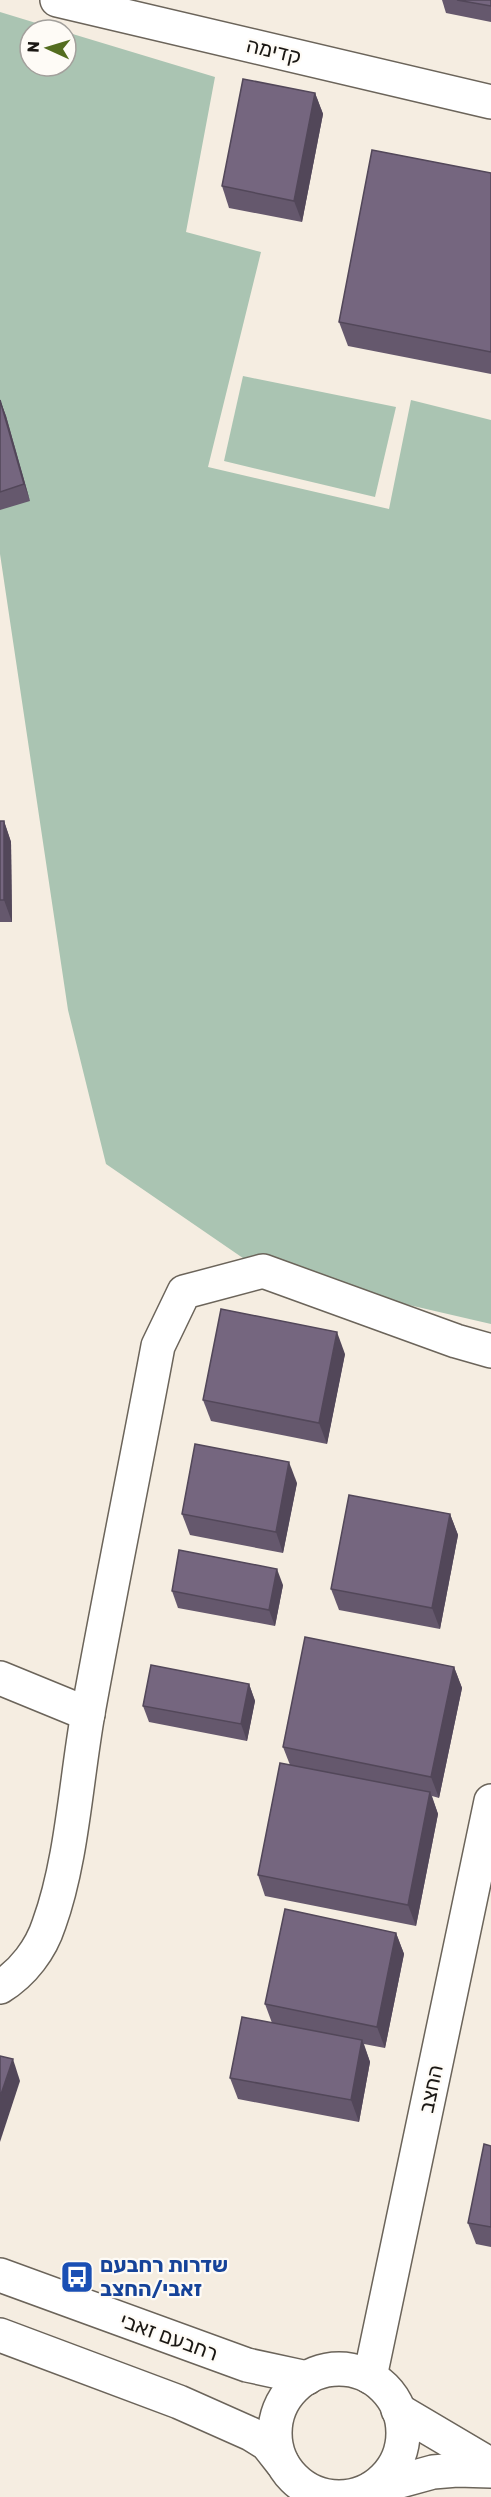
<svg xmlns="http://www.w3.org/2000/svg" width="491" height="2497" viewBox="0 0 491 2497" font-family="Rubik,Heebo,sans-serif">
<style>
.green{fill:#aac4b2}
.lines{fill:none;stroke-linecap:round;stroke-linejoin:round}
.minor-casing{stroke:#6b645a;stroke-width:36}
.tertiary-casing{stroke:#6b645a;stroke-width:36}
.minor{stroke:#fff;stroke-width:33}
.tertiary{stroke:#fff;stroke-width:33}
.wall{fill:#65586d}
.shaded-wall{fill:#524759}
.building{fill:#75667f;stroke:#524759;stroke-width:1.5}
.labels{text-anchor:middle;stroke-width:4.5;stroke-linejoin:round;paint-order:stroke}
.street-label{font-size:21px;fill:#1b1814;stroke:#fefbf6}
.transit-label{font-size:21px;font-weight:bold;fill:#164399;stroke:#fefbf6;text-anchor:start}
</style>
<rect width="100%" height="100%" fill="#f5ede1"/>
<g class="green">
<path d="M 0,12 L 59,30 L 30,30 L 30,66 L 66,66 L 66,32 L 215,77 L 186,232 L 261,252 L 208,467 L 389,509 L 411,400 L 491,420 L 491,1324 L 262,1271 L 106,1164 L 68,1010 L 0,554 Z"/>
<path d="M 243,376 L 396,407 L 375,497 L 224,461 Z"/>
</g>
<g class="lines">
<g class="minor-casing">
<g id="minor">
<path d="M 57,0 L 491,102"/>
<path d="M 0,1678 L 88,1714"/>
<path d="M 0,1987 C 23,1973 41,1949 49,1924 C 72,1861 76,1780 88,1713 C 110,1591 135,1469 158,1346 L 184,1292 L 263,1271 L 456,1341 L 491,1351"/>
<path d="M 370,2377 L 491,1801"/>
</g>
</g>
<g class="tertiary-casing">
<g id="tertiary">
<path d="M 0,2275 L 247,2365 L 307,2378"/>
<path d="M 0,2335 L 179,2402 L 251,2434 L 267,2444 L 282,2463"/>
<circle cx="339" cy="2433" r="64"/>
<path d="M 398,2410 L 491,2465"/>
<path d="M 371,2489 L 433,2472 L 457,2470 L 491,2471"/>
</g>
</g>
<use href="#minor" class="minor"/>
<use href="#tertiary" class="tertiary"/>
</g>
<g class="wall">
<path d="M 442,0 L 491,0 L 491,22 L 446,13 Z"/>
<path d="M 315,93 L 323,114 L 302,222 L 229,208 L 222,186 Z"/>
<path d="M 491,173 L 491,374 L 348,346 L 339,322 Z"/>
<path d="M 0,400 L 6,416 L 30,501 L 0,510 Z"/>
<path d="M 0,821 L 4,821 L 11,842 L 12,922 L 0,922 Z"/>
<path d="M 345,1354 L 327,1444 L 211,1421 L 203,1400 Z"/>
<path d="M 297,1483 L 283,1553 L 190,1535 L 182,1514 Z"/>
<path d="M 450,1514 L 458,1535 L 440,1629 L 339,1610 L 331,1589 Z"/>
<path d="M 283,1585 L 275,1626 L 178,1608 L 172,1591 Z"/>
<path d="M 454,1667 L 462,1688 L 439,1798 L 432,1796 L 438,1814 L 416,1926 L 265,1896 L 258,1875 L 290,1765 L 283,1747 Z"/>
<path d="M 249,1684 L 255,1701 L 247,1741 L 149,1722 L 143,1706 Z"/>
<path d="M 396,1933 L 404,1954 L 385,2048 L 364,2044 L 370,2062 L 359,2122 L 238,2099 L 230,2078 L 272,2023 L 265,2004 Z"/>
<path d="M 491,2146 L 491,2247 L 476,2244 L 468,2223 Z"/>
</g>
<g class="shaded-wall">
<path d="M 315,93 L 323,114 L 302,222 L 294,201 Z"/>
<path d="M 0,400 L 6,416 L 30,501 L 24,484 Z"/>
<path d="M 4,821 L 11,842 L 12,922 L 4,900 Z"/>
<path d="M 337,1332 L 345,1354 L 327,1444 L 319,1423 Z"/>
<path d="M 289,1462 L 297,1483 L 283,1553 L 276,1532 Z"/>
<path d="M 450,1514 L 458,1535 L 440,1629 L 432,1608 Z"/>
<path d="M 277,1569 L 283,1585 L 275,1626 L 269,1610 Z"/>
<path d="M 454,1667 L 462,1688 L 439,1798 L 431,1777 Z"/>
<path d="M 249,1684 L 255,1701 L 247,1741 L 241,1724 Z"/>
<path d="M 430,1792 L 438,1814 L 416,1926 L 408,1905 Z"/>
<path d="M 396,1933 L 404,1954 L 385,2048 L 377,2027 Z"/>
<path d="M 362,2040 L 370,2062 L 359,2122 L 351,2100 Z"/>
<path d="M 13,2059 L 20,2081 L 0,2142 L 0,2097 Z"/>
</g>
<g class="building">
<path d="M 457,0 L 491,0 L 491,6 Z"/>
<path d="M 243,79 L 315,93 L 294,201 L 222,186 Z"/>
<path d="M 372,150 L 491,173 L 491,352 L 339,322 Z"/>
<path d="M 0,400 L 24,484 L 0,492 Z"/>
<rect x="0" y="821" width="4" height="79"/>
<path d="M 221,1309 L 337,1332 L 319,1423 L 203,1400 Z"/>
<path d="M 195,1444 L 289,1462 L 276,1532 L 182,1514 Z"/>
<path d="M 349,1495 L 450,1514 L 432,1608 L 331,1589 Z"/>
<path d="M 179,1550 L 277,1569 L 269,1610 L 172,1591 Z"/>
<path d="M 305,1637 L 454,1667 L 431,1777 L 283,1747 Z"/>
<path d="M 151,1665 L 249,1684 L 241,1724 L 143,1706 Z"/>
<path d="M 280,1763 L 430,1792 L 408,1905 L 258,1875 Z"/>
<path d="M 285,1909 L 396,1933 L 377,2027 L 265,2004 Z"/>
<path d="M 242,2017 L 362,2040 L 351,2100 L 230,2078 Z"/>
<path d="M 0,2056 L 13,2059 L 0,2097 Z"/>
<path d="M 484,2144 L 491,2146 L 491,2227 L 468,2223 Z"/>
</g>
<defs>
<g id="bus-square" transform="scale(1.725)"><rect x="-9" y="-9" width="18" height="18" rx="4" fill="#1a4fb4" stroke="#fefbf6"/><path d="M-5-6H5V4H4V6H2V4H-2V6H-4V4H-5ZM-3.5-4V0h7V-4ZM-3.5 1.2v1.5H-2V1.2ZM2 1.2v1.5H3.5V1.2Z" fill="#fff"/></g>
</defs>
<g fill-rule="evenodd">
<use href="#bus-square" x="77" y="2277"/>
</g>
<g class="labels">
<g class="street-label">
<text transform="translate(274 51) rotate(13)" y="7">קדימה</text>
<text transform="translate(431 2089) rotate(-78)" y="7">החצב</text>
<text transform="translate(169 2337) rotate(20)" y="7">רחבעם זאבי</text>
</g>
<g class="transit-label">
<text x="100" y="2272">שדרות רחבעם<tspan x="100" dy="24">זאבי/החצב</tspan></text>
</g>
</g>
<g transform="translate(48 48) rotate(274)"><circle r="28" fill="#fefbf6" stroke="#a3a09c" stroke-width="1.5"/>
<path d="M0-4.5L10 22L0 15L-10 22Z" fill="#546d1f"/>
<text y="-9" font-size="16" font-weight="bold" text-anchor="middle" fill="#1b1814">N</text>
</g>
</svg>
